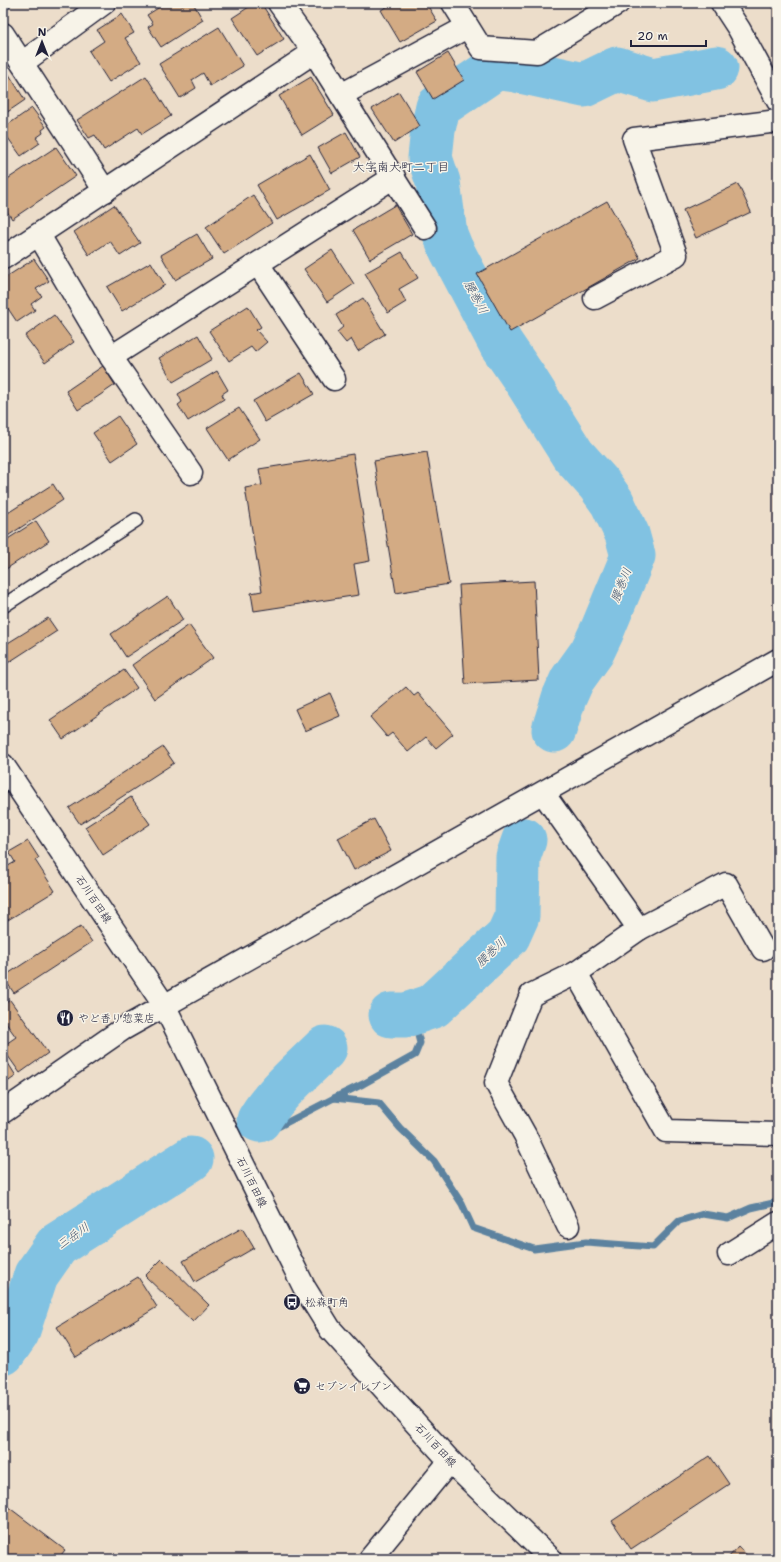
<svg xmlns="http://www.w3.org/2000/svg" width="781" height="1562" viewBox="0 0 781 1562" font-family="'Shantell Sans','Klee One',sans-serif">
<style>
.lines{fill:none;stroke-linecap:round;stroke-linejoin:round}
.stream{stroke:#5b829f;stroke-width:7}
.river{stroke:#81c2e2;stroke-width:45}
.building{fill:#d3ab84;stroke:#22223b}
.service-casing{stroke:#22223b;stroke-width:16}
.minor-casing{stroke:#22223b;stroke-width:25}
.tertiary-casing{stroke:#22223b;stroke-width:25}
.secondary-casing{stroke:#22223b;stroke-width:25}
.service{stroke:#f7f3e8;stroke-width:13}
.minor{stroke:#f7f3e8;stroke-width:22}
.tertiary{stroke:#f7f3e8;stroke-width:22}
.secondary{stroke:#f7f3e8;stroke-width:22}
.labels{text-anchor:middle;stroke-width:3;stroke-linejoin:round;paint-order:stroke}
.street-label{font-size:11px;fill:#22223b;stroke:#f7f3e8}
.poi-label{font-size:11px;fill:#22223b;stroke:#f7f3e8;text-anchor:start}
.neighbourhood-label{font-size:12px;fill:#22223b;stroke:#f7f3e8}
.water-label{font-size:12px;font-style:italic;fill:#3e526d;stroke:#f7f3e8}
</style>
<rect width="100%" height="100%" fill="#ecddca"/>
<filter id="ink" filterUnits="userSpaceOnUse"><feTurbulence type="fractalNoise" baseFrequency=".025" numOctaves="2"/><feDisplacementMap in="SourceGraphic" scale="8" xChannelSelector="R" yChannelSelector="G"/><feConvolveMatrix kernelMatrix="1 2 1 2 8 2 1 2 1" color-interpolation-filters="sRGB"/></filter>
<g filter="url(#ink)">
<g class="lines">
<g class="stream">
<path d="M 6,6 L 9,3"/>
<path d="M 334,1098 L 363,1084 L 415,1055 L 420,1043 L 415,1024 L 419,1012"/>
<path d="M 278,1127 L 334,1098 L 379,1103 L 400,1128 L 434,1161 L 462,1204 L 473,1228 L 534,1249 L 586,1242 L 653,1247 L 679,1221 L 703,1214 L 728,1218 L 751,1208 L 778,1202"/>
</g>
<g class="river">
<path d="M 554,730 L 564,698 L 572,680 L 592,652 L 602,631 L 633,556 L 627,534 L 612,502 L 599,484 L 573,455 L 527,382 L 501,344 L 451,249 L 445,234 L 438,182 L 430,158 L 433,129 L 438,107 L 494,69 L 501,68 L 516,70 L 584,85 L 617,69 L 653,80 L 716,68"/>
<path d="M 391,1015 L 406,1015 L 433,1006 L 508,936 L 517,916 L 518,857 L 524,840"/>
<path d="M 259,1120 C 275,1093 303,1070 325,1048"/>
<path d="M 3,1353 L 17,1333 L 36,1275 L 57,1245 L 191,1159"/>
</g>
</g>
<g class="building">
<path d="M 166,3 L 180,3 L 182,6 L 186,3 L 193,3 L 203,20 L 161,47 L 148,27 L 153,24 L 147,15 Z"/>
<path d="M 255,3 L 261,3 L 284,39 L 257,56 L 232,18 Z"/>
<path d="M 394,3 L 426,3 L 437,21 L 400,42 L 381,10 Z"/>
<path d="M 122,14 L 134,33 L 125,38 L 141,62 L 109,82 L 89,51 L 104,41 L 97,30 Z"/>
<path d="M 219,27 L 243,66 L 210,86 L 203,73 L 192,80 L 196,88 L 180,98 L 159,64 Z"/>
<path d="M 448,53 L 464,80 L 433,99 L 417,72 Z"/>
<path d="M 5,68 L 25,100 L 6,113 L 3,108 L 3,69 Z"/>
<path d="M 146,76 L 171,116 L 142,134 L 138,128 L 104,150 L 95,135 L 89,138 L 77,120 Z"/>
<path d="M 311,77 L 334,115 L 302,135 L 279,96 Z"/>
<path d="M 399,92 L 420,126 L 394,143 L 372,109 Z"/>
<path d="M 32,108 L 46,127 L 42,130 L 43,133 L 36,138 L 40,143 L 21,156 L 3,131 L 3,128 Z"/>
<path d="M 346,132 L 360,157 L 332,173 L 318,148 Z"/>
<path d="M 56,147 L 76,176 L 12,219 L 3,205 L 3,182 Z"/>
<path d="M 310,154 L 330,190 L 277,220 L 257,185 Z"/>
<path d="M 738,184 L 751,212 L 696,238 L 683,210 Z"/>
<path d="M 253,195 L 272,223 L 224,254 L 206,227 Z"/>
<path d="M 607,201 L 640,258 L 510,332 L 477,274 Z"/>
<path d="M 114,205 L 140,243 L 120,256 L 110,241 L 89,255 L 74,232 Z"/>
<path d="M 395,205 L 412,234 L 370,259 L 353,230 Z"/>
<path d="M 197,234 L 212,259 L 175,280 L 161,255 Z"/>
<path d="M 332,250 L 354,284 L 327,302 L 304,269 Z"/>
<path d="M 402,252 L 418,278 L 399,289 L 406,302 L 388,313 L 365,273 Z"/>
<path d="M 34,259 L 49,281 L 36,289 L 42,296 L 31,304 L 35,310 L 17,322 L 3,301 L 3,279 Z"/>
<path d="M 151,262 L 165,285 L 122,311 L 107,287 Z"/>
<path d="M 363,298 L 385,334 L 358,351 L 351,339 L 346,343 L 337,332 L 343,327 L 336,315 Z"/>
<path d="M 248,306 L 261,327 L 256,330 L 267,342 L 255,352 L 251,347 L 229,361 L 209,331 Z"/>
<path d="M 54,315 L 74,342 L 45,363 L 25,336 Z"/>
<path d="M 198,335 L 212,359 L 173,382 L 159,358 Z"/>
<path d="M 103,366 L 115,385 L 78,410 L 66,391 Z"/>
<path d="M 217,371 L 228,390 L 222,394 L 224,399 L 188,421 L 178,405 L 182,402 L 178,394 Z"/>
<path d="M 301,373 L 314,394 L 265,422 L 253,401 Z"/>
<path d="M 239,408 L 260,439 L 228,460 L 207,428 Z"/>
<path d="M 118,416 L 137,444 L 112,461 L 93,433 Z"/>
<path d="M 427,452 L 449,584 L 396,593 L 374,461 Z"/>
<path d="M 353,454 L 370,561 L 354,564 L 359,595 L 254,611 L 251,593 L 262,591 L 245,488 L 262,485 L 259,469 Z"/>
<path d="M 53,484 L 63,500 L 3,539 L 3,516 Z"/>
<path d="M 36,521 L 49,541 L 3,571 L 3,542 Z"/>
<path d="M 534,581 L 539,680 L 465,684 L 459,585 Z"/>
<path d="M 168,596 L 183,620 L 126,657 L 111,634 Z"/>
<path d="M 48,618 L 57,631 L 3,666 L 3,646 Z"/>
<path d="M 189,625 L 213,658 L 155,699 L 132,665 Z"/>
<path d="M 124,670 L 137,688 L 63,739 L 50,720 Z"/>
<path d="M 406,687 L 414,696 L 418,693 L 453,734 L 436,748 L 426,737 L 408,752 L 392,733 L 387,737 L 370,717 Z"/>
<path d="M 330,693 L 340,716 L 305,731 L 295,709 Z"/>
<path d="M 163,747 L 174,763 L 80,824 L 69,808 Z"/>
<path d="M 131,797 L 150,824 L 103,855 L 85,827 Z"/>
<path d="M 374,819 L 391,851 L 354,870 L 338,838 Z"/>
<path d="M 28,841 L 39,858 L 35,860 L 55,891 L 3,923 L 3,869 L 15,862 L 9,852 Z"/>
<path d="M 81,926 L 92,942 L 14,993 L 3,977 Z"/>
<path d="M 10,1000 L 48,1053 L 20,1073 L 3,1049 L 3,1046 L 16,1037 L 3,1019 L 3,1005 Z"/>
<path d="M 3,1055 L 16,1076 L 3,1085 Z"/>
<path d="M 242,1228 L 254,1248 L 195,1282 L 183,1261 Z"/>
<path d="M 162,1259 L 209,1305 L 193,1322 L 145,1276 Z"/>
<path d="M 138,1277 L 157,1307 L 76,1357 L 57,1327 Z"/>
<path d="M 710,1456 L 729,1484 L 631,1549 L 612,1521 Z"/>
<path d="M 3,1503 L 65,1550 L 58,1559 L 3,1559 Z"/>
<path d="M 738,1547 L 751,1559 L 727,1559 Z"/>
</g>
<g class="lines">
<g class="service-casing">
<path id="service" d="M 3,606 L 136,520"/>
</g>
<g class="minor-casing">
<g id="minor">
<path d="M 279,3 L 314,52"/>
<path d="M 453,3 L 481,48 L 537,52 L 618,3"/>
<path d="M 3,34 L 105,191"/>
<path d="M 22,63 L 104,3"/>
<path d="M 341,95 L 425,228"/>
<path d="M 39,235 L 111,357 L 191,473"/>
<path d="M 3,258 L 314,52 L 341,95 L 467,27"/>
<path d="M 258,264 L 334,379"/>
<path d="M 595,298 L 676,255 L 634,139 L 778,121"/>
<path d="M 111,357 L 394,177"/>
<path d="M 543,793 L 639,929 L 576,973 L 666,1131 L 778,1134"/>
<path d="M 639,929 L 726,884 L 763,949"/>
<path d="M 568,1226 L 525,1135 L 496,1083 L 531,995 L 576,973"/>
<path d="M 729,1254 L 778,1223"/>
</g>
</g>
<g class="tertiary-casing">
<g id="tertiary">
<path d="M 722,3 L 739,29 L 778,101"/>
<path d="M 3,1112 L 123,1029 L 778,660"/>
<path d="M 370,1559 L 450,1461"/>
</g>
</g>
<g class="secondary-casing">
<path id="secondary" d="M 3,765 L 164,1005 L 304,1287 L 330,1329 L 450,1461 L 551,1559"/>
</g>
<use href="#service" class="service"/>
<use href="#minor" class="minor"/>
<use href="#tertiary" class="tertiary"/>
<use href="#secondary" class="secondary"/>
</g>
</g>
<defs>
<g id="restaurant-disc" transform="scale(0.9)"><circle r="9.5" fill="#22223b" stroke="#f7f3e8"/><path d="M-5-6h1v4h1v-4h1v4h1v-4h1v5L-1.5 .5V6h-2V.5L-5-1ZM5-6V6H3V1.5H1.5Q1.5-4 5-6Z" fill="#fff"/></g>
<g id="bus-disc" transform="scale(0.9)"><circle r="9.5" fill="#22223b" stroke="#f7f3e8"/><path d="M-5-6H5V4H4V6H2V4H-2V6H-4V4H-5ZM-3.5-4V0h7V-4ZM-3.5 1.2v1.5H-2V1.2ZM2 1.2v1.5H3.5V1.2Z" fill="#fff"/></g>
<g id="supermarket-disc" transform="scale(0.9)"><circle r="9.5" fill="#22223b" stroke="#f7f3e8"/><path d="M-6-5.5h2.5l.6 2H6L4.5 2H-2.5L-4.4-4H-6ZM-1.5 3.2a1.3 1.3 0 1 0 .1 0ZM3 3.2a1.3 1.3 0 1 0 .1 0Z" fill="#fff"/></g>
</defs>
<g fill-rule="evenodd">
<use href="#restaurant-disc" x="65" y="1018"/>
<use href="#bus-disc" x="292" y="1302"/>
<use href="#supermarket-disc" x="302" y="1386"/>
</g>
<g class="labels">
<g class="street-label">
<text transform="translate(94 899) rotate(56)" y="4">石川百田線</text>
<text transform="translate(252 1182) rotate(64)" y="4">石川百田線</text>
<text transform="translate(436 1445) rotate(47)" y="4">石川百田線</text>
</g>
<g class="poi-label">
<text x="78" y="1022">やど香り惣菜店</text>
<text x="305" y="1306">松森町角</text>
<text x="315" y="1390">セブンイレブン</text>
</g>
<g class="neighbourhood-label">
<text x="401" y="171">大字南大町二丁目</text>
</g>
<g class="water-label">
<text transform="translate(476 297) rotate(62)" y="4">腰巻川</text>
<text transform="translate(621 585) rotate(-68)" y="4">腰巻川</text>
<text transform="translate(491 952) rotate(-43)" y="4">腰巻川</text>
<text transform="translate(73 1236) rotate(-35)" y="4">三岳川</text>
</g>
</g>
<rect width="781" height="1562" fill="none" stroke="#f7f3e8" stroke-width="16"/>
<rect x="8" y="8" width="765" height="1546" fill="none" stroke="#22223b" stroke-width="1.5" filter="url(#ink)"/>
<g transform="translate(42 42)" stroke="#f7f3e8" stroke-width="3" paint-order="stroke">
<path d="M0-3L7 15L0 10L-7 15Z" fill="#22223b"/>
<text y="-6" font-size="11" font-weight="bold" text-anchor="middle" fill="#22223b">N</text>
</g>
<path d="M631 40v6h75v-6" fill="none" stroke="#22223b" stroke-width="2"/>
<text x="637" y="40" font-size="12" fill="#22223b" stroke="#f7f3e8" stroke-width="3" paint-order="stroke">20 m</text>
</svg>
